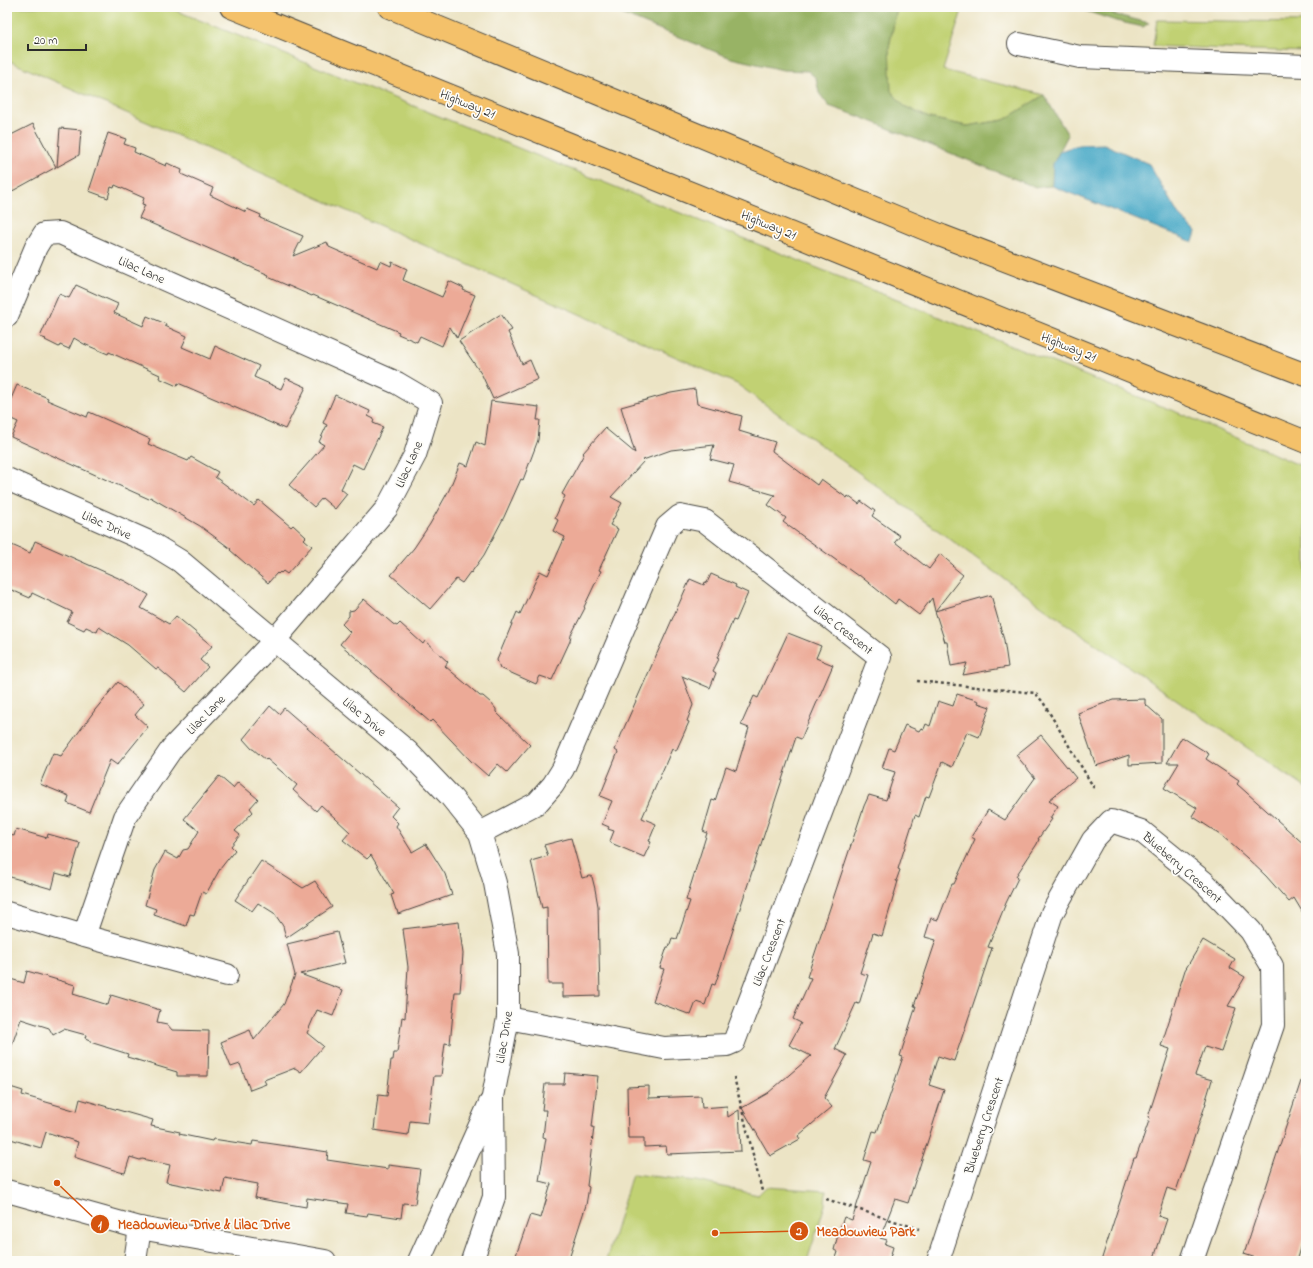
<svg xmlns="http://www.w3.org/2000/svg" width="1313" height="1268" viewBox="0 0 1313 1268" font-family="'Indie Flower',sans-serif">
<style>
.green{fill:#c1d173;stroke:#767e4f}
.forest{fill:#98b365;stroke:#626f48}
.water{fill:#46a8c6;stroke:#386a78}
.building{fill:#ecaa97}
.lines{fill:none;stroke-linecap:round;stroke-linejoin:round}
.minor-casing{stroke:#484742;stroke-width:24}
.major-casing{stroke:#484742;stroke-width:24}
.path{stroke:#484742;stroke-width:2.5;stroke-dasharray:3 3;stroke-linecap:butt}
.minor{stroke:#fff;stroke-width:22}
.major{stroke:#f4c16a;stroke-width:22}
.labels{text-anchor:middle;stroke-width:3.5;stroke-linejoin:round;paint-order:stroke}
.street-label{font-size:13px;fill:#2b2b2b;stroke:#fdfcf7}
.leader{fill:none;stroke:#d5540f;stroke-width:1.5}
.callout-dot{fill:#d5540f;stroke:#fdfcf7;stroke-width:1.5}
.mark-label{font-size:12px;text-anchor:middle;font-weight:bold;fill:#fff}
.callout-label{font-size:14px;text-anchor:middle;font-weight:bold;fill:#d5540f;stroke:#fdfcf7;stroke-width:3.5;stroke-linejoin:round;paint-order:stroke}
</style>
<rect width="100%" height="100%" fill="#fdfcf7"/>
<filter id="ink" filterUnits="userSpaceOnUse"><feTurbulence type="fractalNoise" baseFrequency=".025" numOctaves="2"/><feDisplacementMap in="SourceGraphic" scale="8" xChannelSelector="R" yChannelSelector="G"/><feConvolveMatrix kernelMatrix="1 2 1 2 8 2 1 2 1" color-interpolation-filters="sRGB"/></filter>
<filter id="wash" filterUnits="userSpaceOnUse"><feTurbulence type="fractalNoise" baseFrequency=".012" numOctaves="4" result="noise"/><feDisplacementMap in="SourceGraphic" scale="16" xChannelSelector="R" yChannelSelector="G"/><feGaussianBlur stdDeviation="0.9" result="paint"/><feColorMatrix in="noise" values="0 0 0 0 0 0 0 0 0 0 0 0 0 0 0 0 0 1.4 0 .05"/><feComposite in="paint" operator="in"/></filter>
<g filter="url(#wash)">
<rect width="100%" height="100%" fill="#ece4c5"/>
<g class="green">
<path d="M 7,7 L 167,7 L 1191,418 L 1306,468 L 1306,788 L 1072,628 L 737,384 L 7,60 Z"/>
<path d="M 899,7 L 963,7 L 943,70 L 1044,95 L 1004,120 L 967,126 L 929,118 L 904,106 L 890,91 L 889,47 L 896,13 Z"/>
<path d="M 1157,20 L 1306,22 L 1306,52 L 1153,46 Z"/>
<path d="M 632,1174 L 697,1181 L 758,1195 L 766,1187 L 826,1191 L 825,1205 L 807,1261 L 606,1261 Z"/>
</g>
<g class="forest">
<path d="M 604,7 L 899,7 L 896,13 L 889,47 L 891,91 L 904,106 L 929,118 L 967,126 L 1004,120 L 1044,95 L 1068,135 L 1053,164 L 1052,186 L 1035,187 L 858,116 L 829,106 L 819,93 L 816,78 L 808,71 L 783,70 L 731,58 Z"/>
<path d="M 1074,7 L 1115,7 L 1113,14 L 1149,23 L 1143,27 L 1116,21 Z"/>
</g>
<path class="water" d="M 1104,144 L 1149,164 L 1178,214 L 1196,232 L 1193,242 L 1052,186 L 1053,164 L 1060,151 L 1078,145 Z"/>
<g id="blocks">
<g class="building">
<path d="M 33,124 L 56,167 L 7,194 L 7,137 Z"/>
<path d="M 60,128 L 81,130 L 79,155 L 57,167 Z"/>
<path d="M 108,133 L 126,139 L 124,144 L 135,148 L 134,152 L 166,166 L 167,163 L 182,170 L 181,174 L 213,188 L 210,195 L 246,212 L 247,209 L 261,215 L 260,218 L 303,236 L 293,256 L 327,242 L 329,247 L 377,268 L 380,261 L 391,266 L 392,262 L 407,269 L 403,280 L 442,297 L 449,281 L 464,288 L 463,290 L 475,295 L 457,338 L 450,327 L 442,346 L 420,336 L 417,342 L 398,334 L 399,332 L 313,295 L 312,296 L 268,277 L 269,275 L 139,218 L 145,205 L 142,204 L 144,198 L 115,185 L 114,188 L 111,187 L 108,198 L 89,191 Z"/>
<path d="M 76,285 L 118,304 L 114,313 L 143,326 L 147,316 L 166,324 L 165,326 L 187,336 L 182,347 L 210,359 L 215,346 L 259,366 L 254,377 L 281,389 L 286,378 L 306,387 L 285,429 L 178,383 L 177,386 L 159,378 L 160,375 L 109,352 L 108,354 L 84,344 L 74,338 L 69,349 L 60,345 L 59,347 L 45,340 L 46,339 L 40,337 L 59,294 L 69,298 Z"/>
<path d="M 501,314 L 512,330 L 508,332 L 522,364 L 530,360 L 538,379 L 493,399 L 482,375 L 459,341 Z"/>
<path d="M 17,385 L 48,398 L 47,400 L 87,417 L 89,412 L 150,439 L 148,444 L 188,461 L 191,457 L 218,472 L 215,477 L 254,506 L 259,500 L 291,527 L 293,525 L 306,537 L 304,539 L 312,546 L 287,574 L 283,571 L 281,573 L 280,572 L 278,574 L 277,573 L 268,583 L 230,550 L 231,549 L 200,526 L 150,497 L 149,499 L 11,437 L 18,422 L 7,417 L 7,408 Z"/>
<path d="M 695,389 L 697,404 L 742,416 L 739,431 L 775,442 L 772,451 L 817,485 L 821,479 L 847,498 L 848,496 L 859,504 L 861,501 L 875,511 L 872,516 L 900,536 L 895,542 L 929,569 L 940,554 L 953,565 L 952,566 L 963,575 L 935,611 L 932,598 L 919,615 L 898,599 L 895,604 L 859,575 L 858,576 L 783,522 L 786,518 L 768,505 L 775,495 L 729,482 L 734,465 L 710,459 L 714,445 L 671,450 L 643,460 L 644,461 L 611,497 L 622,503 L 610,525 L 618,529 L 599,570 L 601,571 L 584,607 L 585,608 L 571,635 L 570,641 L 552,680 L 540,676 L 536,684 L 500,668 L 497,660 L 517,612 L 520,614 L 540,571 L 548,575 L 565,537 L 553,531 L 558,520 L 555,518 L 565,496 L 562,494 L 584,454 L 583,453 L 605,428 L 635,453 L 621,407 L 671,393 Z"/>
<path d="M 335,395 L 370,411 L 368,416 L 374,419 L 373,423 L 383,427 L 363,469 L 353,464 L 341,489 L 347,494 L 335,509 L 322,498 L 314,507 L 289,485 L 324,445 L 319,442 L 327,425 L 323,423 Z"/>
<path d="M 491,401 L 539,407 L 537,420 L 540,420 L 538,440 L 523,480 L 521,479 L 504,517 L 484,555 L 471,573 L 470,572 L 462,583 L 456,579 L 430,609 L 391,575 L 414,548 L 430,524 L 449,490 L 460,463 L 468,466 L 476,442 L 485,446 Z"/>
<path d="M 35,541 L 125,581 L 149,595 L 141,608 L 169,624 L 176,616 L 212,646 L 200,660 L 208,667 L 186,692 L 158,668 L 156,669 L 128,645 L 99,627 L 97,632 L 86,627 L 84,630 L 67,622 L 72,612 L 32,593 L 30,598 L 7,588 L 7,543 L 30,553 Z"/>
<path d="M 711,574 L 736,585 L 735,587 L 748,593 L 736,621 L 733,620 L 717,658 L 719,659 L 713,671 L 716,673 L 710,688 L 682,676 L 693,705 L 687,721 L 689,722 L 676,751 L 672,749 L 642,818 L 656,824 L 649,841 L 651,842 L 644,857 L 611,843 L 610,841 L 614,831 L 608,829 L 609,827 L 602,824 L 612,801 L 600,796 L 618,752 L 615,750 L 624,728 L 690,579 L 704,585 L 705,582 L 707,583 Z"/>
<path d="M 991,595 L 1004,640 L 1008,667 L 963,675 L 967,663 L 951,666 L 947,642 L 945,642 L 935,611 Z"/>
<path d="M 364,599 L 393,624 L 397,626 L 400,623 L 423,644 L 425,641 L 448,662 L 445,666 L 480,696 L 483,696 L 491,703 L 496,709 L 496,712 L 530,745 L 507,772 L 498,764 L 488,776 L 471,761 L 432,720 L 430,722 L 340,644 L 350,632 L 342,624 L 349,616 L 349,611 L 354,610 Z"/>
<path d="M 788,633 L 821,646 L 816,658 L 833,665 L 801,739 L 796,737 L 715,985 L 712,984 L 705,1005 L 696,1002 L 691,1015 L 653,1001 L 664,969 L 660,968 L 667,947 L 669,947 L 672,938 L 677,939 L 690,901 L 686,900 L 707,833 L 703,831 L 712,800 L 715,801 L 726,767 L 736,771 L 749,728 L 741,725 L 754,696 L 758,698 Z"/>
<path d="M 118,682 L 144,704 L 135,715 L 148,727 L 117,765 L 110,760 L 89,812 L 67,803 L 69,796 L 40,784 L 53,753 L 61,756 L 95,710 Z"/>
<path d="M 957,694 L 979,701 L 978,703 L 990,707 L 979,737 L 967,732 L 952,767 L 942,762 L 929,797 L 926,796 L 919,817 L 915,815 L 898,869 L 900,870 L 896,881 L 898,881 L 882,936 L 873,933 L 860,973 L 868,975 L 859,1004 L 856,1003 L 835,1049 L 847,1055 L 824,1098 L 832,1107 L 798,1136 L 800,1139 L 770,1156 L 742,1108 L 768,1093 L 811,1056 L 789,1045 L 801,1023 L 793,1019 L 811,978 L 807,977 L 864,806 L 869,795 L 886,800 L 895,772 L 882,768 L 889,748 L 894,750 L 905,725 L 919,731 L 921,728 L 924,729 L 926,724 L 930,726 L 938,701 L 953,706 Z"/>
<path d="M 1145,699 L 1145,704 L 1162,719 L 1162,763 L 1129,765 L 1129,755 L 1096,766 L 1078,713 L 1113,700 Z"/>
<path d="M 270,706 L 279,714 L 284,708 L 398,807 L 391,816 L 398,823 L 396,826 L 412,852 L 426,844 L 445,874 L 452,895 L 398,914 L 397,910 L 396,910 L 391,895 L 394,894 L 371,855 L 367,859 L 343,840 L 350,832 L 321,805 L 316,811 L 293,790 L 297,785 L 267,759 L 266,760 L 253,749 L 252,749 L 243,739 Z"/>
<path d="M 1041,735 L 1076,778 L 1049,800 L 1058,806 L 1050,818 L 1052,819 L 1038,839 L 1039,839 L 1037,844 L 1016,876 L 1018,878 L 1006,903 L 988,947 L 992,948 L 954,1061 L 938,1056 L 929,1085 L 944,1090 L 908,1203 L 895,1199 L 880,1238 L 887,1240 L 885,1244 L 893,1247 L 889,1261 L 835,1261 L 838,1252 L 834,1250 L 839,1231 L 844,1217 L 852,1220 L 871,1162 L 864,1160 L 873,1131 L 877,1132 L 886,1107 L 903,1057 L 900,1056 L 916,1006 L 914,1006 L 936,940 L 925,937 L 931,918 L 938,920 L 952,884 L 954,884 L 975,839 L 971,837 L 988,810 L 1005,820 L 1035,778 L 1016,755 Z"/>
<path d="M 1182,737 L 1209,754 L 1206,759 L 1239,781 L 1237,784 L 1306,846 L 1306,918 L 1294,898 L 1289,902 L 1266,876 L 1247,858 L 1221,835 L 1192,816 L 1197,808 L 1164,788 L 1179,763 L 1167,763 Z"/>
<path d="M 219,776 L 233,788 L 238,782 L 258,799 L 250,808 L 253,812 L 235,831 L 240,835 L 231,846 L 235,850 L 220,869 L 206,894 L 202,892 L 194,915 L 190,914 L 186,926 L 154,915 L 156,909 L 145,905 L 155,870 L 165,852 L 178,859 L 183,850 L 188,849 L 199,831 L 184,819 Z"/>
<path d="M 16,829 L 47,838 L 48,834 L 80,843 L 70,877 L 56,873 L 52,889 L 7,876 L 7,834 L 14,836 Z"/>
<path d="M 571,838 L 582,878 L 590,876 L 592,877 L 595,889 L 598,906 L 600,996 L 563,997 L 563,984 L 548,984 L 547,907 L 542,908 L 531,861 L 548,856 L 544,845 Z"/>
<path d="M 261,861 L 303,888 L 315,881 L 332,907 L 286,938 L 283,926 L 274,913 L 258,903 L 252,911 L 235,900 Z"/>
<path d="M 459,922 L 463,954 L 460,992 L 455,992 L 450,1044 L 445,1043 L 441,1076 L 434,1076 L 428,1123 L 410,1121 L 408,1135 L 374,1130 L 378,1095 L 387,1096 L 391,1060 L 393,1060 L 394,1053 L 397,1053 L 402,1017 L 405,1018 L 408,967 L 403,929 Z"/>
<path d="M 337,932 L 345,963 L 300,974 L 343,990 L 333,1016 L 317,1010 L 307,1033 L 323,1046 L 301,1072 L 295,1068 L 264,1080 L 266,1084 L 250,1090 L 240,1064 L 231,1067 L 221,1042 L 250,1030 L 254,1040 L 284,1004 L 295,975 L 287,944 Z"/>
<path d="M 1203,940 L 1235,959 L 1230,968 L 1245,977 L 1228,1006 L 1236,1008 L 1233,1017 L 1221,1052 L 1205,1047 L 1195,1075 L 1212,1080 L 1205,1103 L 1206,1103 L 1176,1191 L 1167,1188 L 1158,1216 L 1167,1219 L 1153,1261 L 1101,1261 L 1134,1158 L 1136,1158 L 1150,1118 L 1148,1117 L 1170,1049 L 1161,1046 L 1170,1018 L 1185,970 Z"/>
<path d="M 27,971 L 75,985 L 73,994 L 108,1005 L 111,995 L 160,1010 L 157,1022 L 167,1024 L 172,1030 L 209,1031 L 208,1076 L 177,1076 L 177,1072 L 127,1057 L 128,1054 L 90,1042 L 90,1040 L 85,1038 L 86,1035 L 64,1029 L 53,1035 L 49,1028 L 21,1019 L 9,1053 L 7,1052 L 7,978 L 24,983 Z"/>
<path d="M 565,1073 L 598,1076 L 592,1127 L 594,1127 L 587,1186 L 589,1187 L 586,1205 L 568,1261 L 514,1261 L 530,1215 L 541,1218 L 551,1184 L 539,1181 L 546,1138 L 543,1137 L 546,1110 L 542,1110 L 545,1084 L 564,1084 Z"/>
<path d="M 1303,1075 L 1306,1075 L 1306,1229 L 1296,1261 L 1265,1261 L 1244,1254 Z"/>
<path d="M 7,1086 L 23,1091 L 22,1095 L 77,1111 L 80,1099 L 153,1120 L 151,1126 L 180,1132 L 179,1134 L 212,1141 L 213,1139 L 252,1145 L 253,1141 L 328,1152 L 327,1160 L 388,1169 L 388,1165 L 420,1169 L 415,1204 L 403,1203 L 401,1218 L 368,1213 L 367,1216 L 346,1213 L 348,1204 L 307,1198 L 306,1207 L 255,1198 L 258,1184 L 225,1178 L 222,1193 L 166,1182 L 170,1165 L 142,1159 L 140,1160 L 130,1157 L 125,1173 L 120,1172 L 74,1157 L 78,1142 L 46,1132 L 41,1148 L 7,1138 Z"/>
<path d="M 649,1086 L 649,1098 L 701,1096 L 702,1108 L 727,1106 L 728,1117 L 739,1110 L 741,1151 L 667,1154 L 666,1146 L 644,1147 L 644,1138 L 628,1138 L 627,1087 Z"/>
</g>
</g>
</g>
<g filter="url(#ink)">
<use href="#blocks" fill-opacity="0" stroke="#484742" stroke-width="1"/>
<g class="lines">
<g class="minor-casing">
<g id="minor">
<path d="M 1019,44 L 1080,57 L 1306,66"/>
<path d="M 7,316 L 36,247 L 44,234 L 60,233 L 397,383 L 431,403 L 415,455 L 387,508 L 274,641 L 173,747 L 125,817 L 84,936"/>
<path d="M 7,479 L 149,542 L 180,561 L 408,752 L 451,797 L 480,833 L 495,883 L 508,954 L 508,1018 L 493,1097 L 494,1197 L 472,1261"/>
<path d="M 480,833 L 537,803 L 553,785 L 563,769 L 667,527 L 680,516 L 705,521 L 880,657 L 734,1042 L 727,1045 L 664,1048 L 508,1018"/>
<path d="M 7,913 L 84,936 L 227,975"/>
<path d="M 7,1191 L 140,1228 L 325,1261"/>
<path d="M 135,1261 L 140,1228"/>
<path d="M 419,1261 L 490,1103"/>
<path d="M 938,1261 L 1052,913 L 1093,840 L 1111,821 L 1141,831 L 1204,882 L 1251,931 L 1272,966 L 1273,1025 L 1192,1261"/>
</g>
</g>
<g class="major-casing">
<g id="major">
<path d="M 231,7 L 1306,442"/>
<path d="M 389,7 L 942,236 L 1306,375"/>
</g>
</g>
<g class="path">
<path d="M 917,681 L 1035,693 L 1043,702 L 1094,788"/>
<path d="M 734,1077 L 762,1191"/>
<path d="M 826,1199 L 919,1229"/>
</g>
<use href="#minor" class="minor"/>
<use href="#major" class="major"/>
</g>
</g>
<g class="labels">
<g class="street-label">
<text transform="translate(468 103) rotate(22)" y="5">Highway 21</text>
<text transform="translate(769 224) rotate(22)" y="5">Highway 21</text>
<text transform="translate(142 269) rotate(24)" y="5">Lilac Lane</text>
<text transform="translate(1069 346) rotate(22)" y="5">Highway 21</text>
<text transform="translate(408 464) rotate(-66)" y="5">Lilac Lane</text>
<text transform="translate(107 524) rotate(24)" y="5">Lilac Drive</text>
<text transform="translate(844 629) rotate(38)" y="5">Lilac Crescent</text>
<text transform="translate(205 714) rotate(-46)" y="5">Lilac Lane</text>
<text transform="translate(365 716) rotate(40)" y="5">Lilac Drive</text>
<text transform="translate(1183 867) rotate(41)" y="5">Blueberry Crescent</text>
<text transform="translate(768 952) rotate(-69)" y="5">Lilac Crescent</text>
<text transform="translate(503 1037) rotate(-81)" y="5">Lilac Drive</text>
<text transform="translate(983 1125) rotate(-72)" y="5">Blueberry Crescent</text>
</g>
</g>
<path class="leader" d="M57 1183L100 1224M715 1233L799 1231"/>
<g class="callout-dot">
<circle cx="57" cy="1183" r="4"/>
<circle cx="715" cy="1233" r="4"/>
<circle cx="100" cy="1224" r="10"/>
<circle cx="799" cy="1231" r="10"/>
</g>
<g class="mark-label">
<text x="100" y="1229">1</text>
<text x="799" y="1235">2</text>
</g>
<g class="callout-label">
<text x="204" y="1229">Meadowview Drive &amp; Lilac Drive</text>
<text x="866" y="1236">Meadowview Park</text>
</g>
<rect width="1313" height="1268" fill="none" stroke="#fdfcf7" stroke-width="24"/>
<path d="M28 44v6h58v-6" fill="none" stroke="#2b2b2b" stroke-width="2"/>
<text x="34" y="44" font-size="12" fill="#2b2b2b" stroke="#fdfcf7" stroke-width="3" paint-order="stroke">20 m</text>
</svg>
